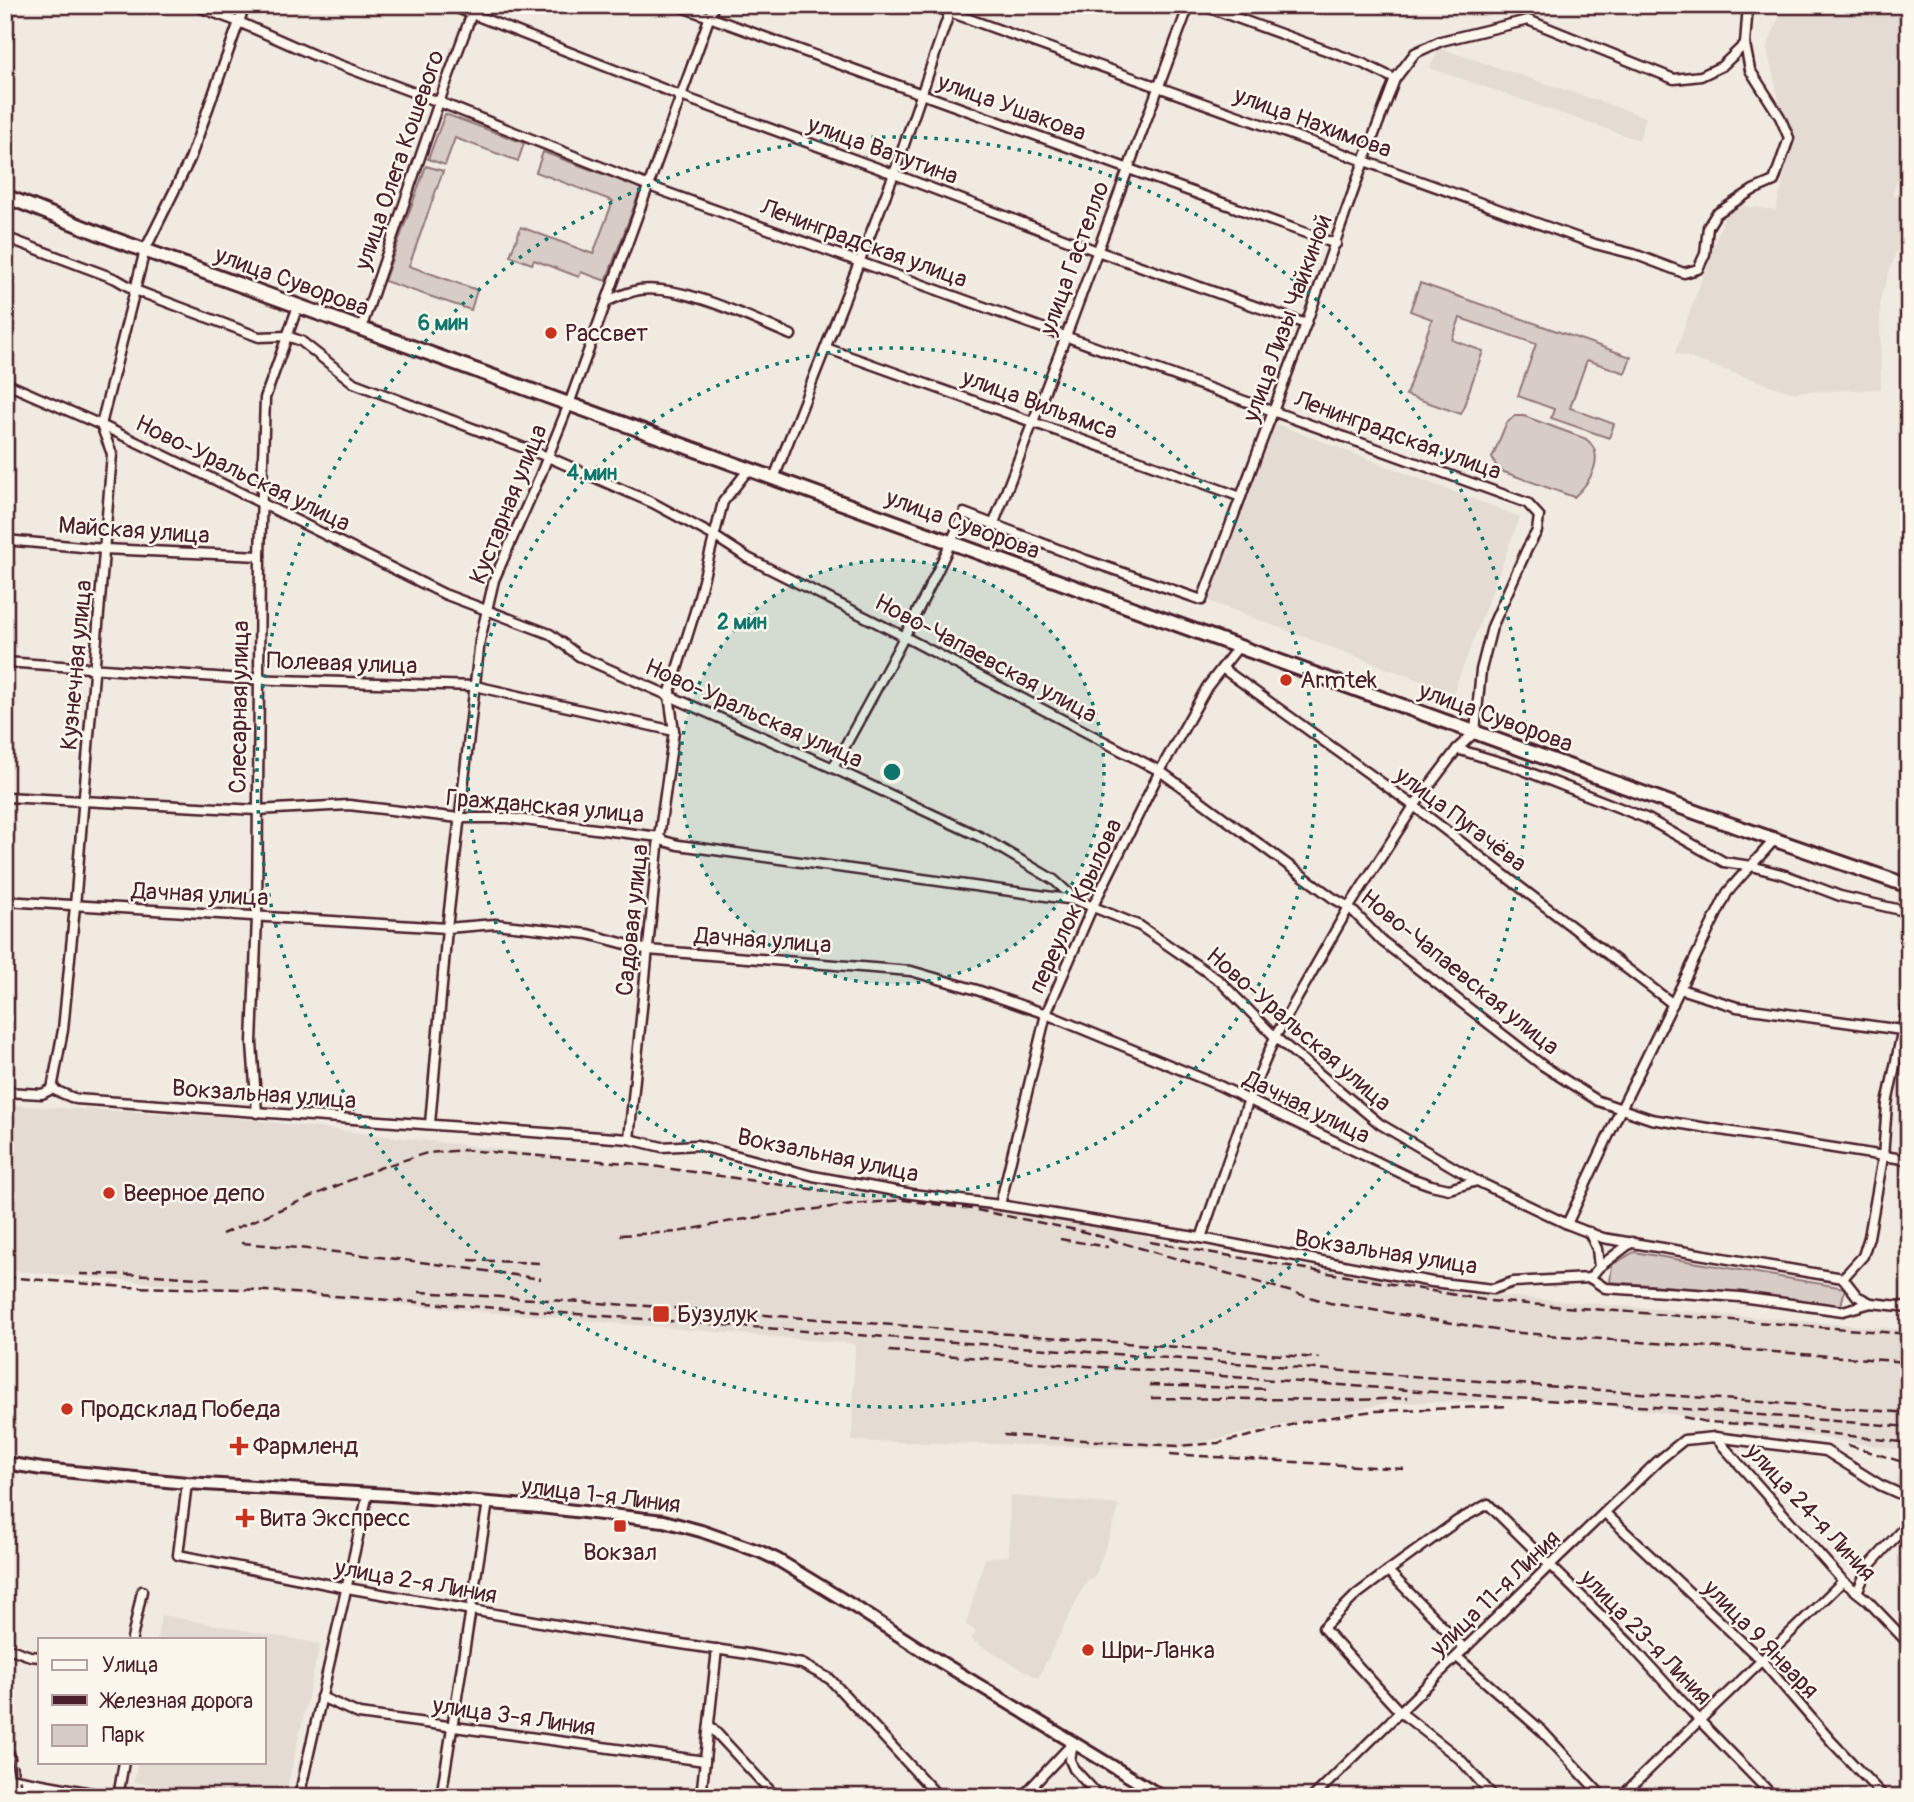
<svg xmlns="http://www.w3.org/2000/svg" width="1914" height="1802" viewBox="0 0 1914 1802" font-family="Pangolin,sans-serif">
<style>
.built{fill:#e4dbd2}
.green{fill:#d8ccc6;stroke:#917678;stroke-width:2}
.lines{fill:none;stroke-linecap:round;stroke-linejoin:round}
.minor-casing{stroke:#4a1f2b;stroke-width:13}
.secondary-casing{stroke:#4a1f2b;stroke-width:16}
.primary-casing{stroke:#4a1f2b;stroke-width:18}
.minor{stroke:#fbf7ec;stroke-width:8}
.secondary{stroke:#fbf7ec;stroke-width:10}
.primary{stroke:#fbf7ec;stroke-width:12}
.rail{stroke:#4a1f2b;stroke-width:2.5;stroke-dasharray:10 5;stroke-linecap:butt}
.ring{fill:none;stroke:#0f766e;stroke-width:3.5;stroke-dasharray:3.5 7}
.poi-dot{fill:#c8321e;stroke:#fbf7ec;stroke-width:2.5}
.labels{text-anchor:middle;stroke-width:5;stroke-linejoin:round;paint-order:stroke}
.street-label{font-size:24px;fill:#4a1f2b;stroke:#fbf7ec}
.poi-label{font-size:24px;fill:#4a1f2b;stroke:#fbf7ec;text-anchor:start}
.centre{fill:#0f766e;stroke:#fbf7ec;stroke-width:3.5}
.ring-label{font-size:21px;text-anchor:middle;font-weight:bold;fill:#0f766e;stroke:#fbf7ec;stroke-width:5;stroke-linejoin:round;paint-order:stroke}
</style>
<rect width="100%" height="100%" fill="#f0eae0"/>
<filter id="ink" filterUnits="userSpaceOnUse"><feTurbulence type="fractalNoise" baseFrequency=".0143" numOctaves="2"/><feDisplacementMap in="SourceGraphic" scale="14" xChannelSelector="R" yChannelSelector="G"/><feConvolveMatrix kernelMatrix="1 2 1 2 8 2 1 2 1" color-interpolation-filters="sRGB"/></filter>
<g filter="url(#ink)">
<g class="built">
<path d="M 1784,5 L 1909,5 L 1909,148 L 1892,195 L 1909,201 L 1909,214 L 1880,299 L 1881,389 L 1790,392 L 1675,353 L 1729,204 L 1776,210 L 1794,137 L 1782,112 L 1767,48 Z"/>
<path d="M 1439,48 L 1646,117 L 1639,140 L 1430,68 Z"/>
<path d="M 1276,424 L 1520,517 L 1453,693 L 1209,601 Z"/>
<path d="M 5,1105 L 228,1117 L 1036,1213 L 1215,1252 L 1473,1294 L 1909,1330 L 1909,1451 L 1572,1399 L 1388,1403 L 1174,1448 L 852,1441 L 855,1344 L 5,1270 Z"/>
<path d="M 1904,1457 L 1909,1459 L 1909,1493 L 1894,1487 Z"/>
<path d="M 1010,1496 L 1120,1505 L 1095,1577 L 1087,1580 L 1038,1678 L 971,1640 L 976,1631 L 966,1625 L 985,1558 L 1009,1556 Z"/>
<path d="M 161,1615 L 320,1644 L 285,1797 L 231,1797 L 134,1782 L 138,1762 L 264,1762 L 264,1639 L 157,1639 Z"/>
</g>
<g class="green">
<path d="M 445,114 L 524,143 L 518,161 L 455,138 L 445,165 L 428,159 Z"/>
<path d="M 543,152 L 641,188 L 606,281 L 581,272 L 579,277 L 534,260 L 532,264 L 510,256 L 521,227 L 593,254 L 613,201 L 536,172 Z"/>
<path d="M 426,166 L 443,171 L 409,266 L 477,290 L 471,310 L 384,281 Z"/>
<path d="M 1420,283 L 1631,357 L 1625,373 L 1587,360 L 1570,408 L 1614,424 L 1609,438 L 1551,418 L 1554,409 L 1518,396 L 1536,344 L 1460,318 L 1452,340 L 1483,351 L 1461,414 L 1406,395 L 1432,319 L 1410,311 Z"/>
<path d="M 1514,416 L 1524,416 L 1586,439 C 1607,455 1590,483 1574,497 L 1504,472 L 1497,467 L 1492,458 L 1506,424 Z"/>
<path d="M 1634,1252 L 1845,1288 L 1841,1306 L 1716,1290 L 1610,1282 L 1612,1265 Z"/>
</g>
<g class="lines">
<g class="minor-casing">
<g id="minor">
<path d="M 193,5 L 239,22 L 316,56 L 439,102 L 649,186 L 1527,503 L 1539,516 L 1537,531 L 1527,549 L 1492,627 L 1481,670 L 1475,732 L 1457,749 L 1414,806 L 1349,907 L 1275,1037 L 1249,1099 L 1201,1238"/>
<path d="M 449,5 L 681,96 L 894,174 L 1097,251 L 1306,324"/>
<path d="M 676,5 L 1336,244"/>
<path d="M 930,5 L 1595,244 L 1634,254 L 1684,273 L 1698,269 L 1705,254 L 1708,227 L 1716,214 L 1753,190 L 1774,181 L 1789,138 L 1780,117 L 1750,70 L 1745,44 L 1748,5"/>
<path d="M 1201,5 L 1364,64 L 1395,79"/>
<path d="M 5,237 L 116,279 L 135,290 L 259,337 L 287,336 L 301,341 L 354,383 L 548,457 L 653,503 L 714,536 L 748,558 L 905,637 L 1160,771 L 1333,898 L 1349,907 L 1382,941 L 1542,1065 L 1598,1101 L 1651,1119 L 1909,1160"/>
<path d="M 607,301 C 617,297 628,292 639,290 C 682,284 750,318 791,335"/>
<path d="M 361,329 L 439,102 L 475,5"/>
<path d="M 826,348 L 1241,497"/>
<path d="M 5,383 L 101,425 L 207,476 L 444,594 L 550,634 L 579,656 L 833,768 L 983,838 L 1054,880 L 1076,900 L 1140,926 L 1220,981 L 1275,1037 L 1380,1124 L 1477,1181 L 1567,1224 L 1603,1238 L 1843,1278 L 1857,1296 L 1871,1303 L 1909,1307"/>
<path d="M 774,478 L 894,174 L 952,5"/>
<path d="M 994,523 L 1066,336 L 1189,5"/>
<path d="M 5,540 L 104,549 L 260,556"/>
<path d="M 5,662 L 244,679 L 475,686 L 674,731"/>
<path d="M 1222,668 L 1414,806 L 1673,1004"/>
<path d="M 1457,749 L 1513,766 L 1648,819 L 1724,862 L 1751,866 L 1785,875 L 1840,896 L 1909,912"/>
<path d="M 833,768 C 879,684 926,601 964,513 L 1086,560 L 1202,600 L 1306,324 L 1364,161 L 1395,79 L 1415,53 L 1441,41 L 1528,20 L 1674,79 L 1701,76 L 1722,66 L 1745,44"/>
<path d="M 5,797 L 257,810 L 349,805 L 459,818 L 508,818 L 659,837 L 664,841 L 678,845 L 1075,900"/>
<path d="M 5,901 L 447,928 L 495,924 L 588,934 L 648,950 L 911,971 L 977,990 L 1046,1014 L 1218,1085 L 1411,1178 L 1431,1185 L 1449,1189 L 1477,1181"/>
<path d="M 1680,989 L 1737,1007 L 1909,1031"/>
<path d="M 52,1089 L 76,1099 L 629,1139 L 662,1147 L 697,1145 L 813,1176 L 912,1194 L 1000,1205 L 1201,1238 L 1432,1282 L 1493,1289 L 1513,1282 L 1590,1278 L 1599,1267 L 1597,1249 L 1589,1232"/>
<path d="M 52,1089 L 63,1030 L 75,906 L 112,454 L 101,425 L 145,250 L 190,159 L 245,5"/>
<path d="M 5,1092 L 42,1094 L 52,1089"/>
<path d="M 257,1113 L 252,1043 L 257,917 L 260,556 L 265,398 L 298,306"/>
<path d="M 430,1124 L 447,928 L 480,640 L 494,580 L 540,476 L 569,404 L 714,5"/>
<path d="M 629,1139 L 659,837 L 674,731 L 669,695 L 696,608 L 723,502 L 749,469"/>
<path d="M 1000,1205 L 1046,1014 L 1092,908 L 1160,771 L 1207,687 L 1239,646"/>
<path d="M 1567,1224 L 1621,1109 L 1727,893 C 1742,874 1759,858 1775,839"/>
<path d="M 1599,1267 L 1632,1242"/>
<path d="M 1590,1278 L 1605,1288 L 1740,1297 L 1843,1311 L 1871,1303"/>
<path d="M 1843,1278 L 1863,1256 L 1869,1237 L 1883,1157 L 1887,1104 L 1909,999"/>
<path d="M 1715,1437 L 1843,1581 L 1867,1600 L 1909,1644"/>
<path d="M 187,1483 L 178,1555 L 347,1588 L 574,1628 L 748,1654 L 802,1664 L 830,1679 L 939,1797"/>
<path d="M 1605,1513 L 1762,1661 L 1832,1742 L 1884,1797"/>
<path d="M 1388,1571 L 1356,1595 L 1323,1628 L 1400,1712 L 1460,1759 L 1494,1797"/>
<path d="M 1857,1592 L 1869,1566 L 1909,1522"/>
<path d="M 132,1639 L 142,1591"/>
<path d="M 5,1647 L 30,1656 L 40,1657"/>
<path d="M 1465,1649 L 1388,1571 L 1457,1521 L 1488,1504 L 1629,1643 L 1699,1720 L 1774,1797"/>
<path d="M 1457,1657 L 1542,1731 L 1603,1797"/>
<path d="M 321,1697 L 359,1714 L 705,1761"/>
<path d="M 710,1726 L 776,1797"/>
<path d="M 1073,1743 L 1070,1760 L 1074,1769 L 1100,1797"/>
<path d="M 5,1757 L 13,1797"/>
<path d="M 9,1778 L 114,1797"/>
<path d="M 118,1797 L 124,1762"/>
<path d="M 299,1797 L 368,1493"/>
<path d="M 441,1797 L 488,1502"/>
<path d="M 701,1797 L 717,1649"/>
<path d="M 1022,1797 L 1073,1743"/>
<path d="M 1313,1797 L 1550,1565 L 1658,1461 L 1684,1440 L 1715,1437 L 1826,1451 L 1880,1485 L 1909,1498"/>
<path d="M 1621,1797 C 1694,1724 1770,1654 1843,1581"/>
</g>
</g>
<g class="secondary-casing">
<path id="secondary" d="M 5,1463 L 42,1469 L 187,1483 L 391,1495 L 539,1507 L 664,1521 L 701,1531 L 761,1552 L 778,1560 L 855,1607 L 931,1656 L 1163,1797"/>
</g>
<g class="primary-casing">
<path id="primary" d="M 5,196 L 108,237 L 1706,816 L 1909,886"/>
</g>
<use href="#minor" class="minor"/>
<use href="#secondary" class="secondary"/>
<use href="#primary" class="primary"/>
<g class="rail">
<path d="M 222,1234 L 379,1168 L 427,1153 L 465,1150 L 638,1164 L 865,1197"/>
<path d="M 620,1235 L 678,1232 L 732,1221 L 852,1204 L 904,1200 L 972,1209 L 1081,1231 L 1330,1303 L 1508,1332 L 1909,1362"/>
<path d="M 1060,1239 L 1108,1247"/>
<path d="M 1150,1242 L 1490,1301 L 1909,1334"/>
<path d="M 241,1243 C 341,1251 441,1264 541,1279"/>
<path d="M 469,1260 L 539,1263"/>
<path d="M 80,1274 L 154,1275 L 212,1279"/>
<path d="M 5,1277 L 126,1287 L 240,1289 L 1909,1413"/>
<path d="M 419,1292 L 662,1307 L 1319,1358"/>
<path d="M 889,1351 L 1499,1397 L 1685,1409 L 1909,1427"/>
<path d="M 1149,1385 L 1268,1389"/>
<path d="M 1151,1398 L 1357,1400 L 1408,1398"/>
<path d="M 1683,1417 L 1707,1422 L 1760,1425 L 1909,1443"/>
<path d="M 1004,1435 L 1178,1446 L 1218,1443 L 1263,1433 L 1298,1423 L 1351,1414 L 1375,1411 L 1510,1406"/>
<path d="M 1848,1445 L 1909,1464"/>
<path d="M 1170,1454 L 1404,1469"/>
<path d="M 5,1706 L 23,1797"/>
</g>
</g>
</g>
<circle cx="892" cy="772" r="212" fill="#0f766e" fill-opacity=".12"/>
<g class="ring">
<circle cx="892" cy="772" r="212"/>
<circle cx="892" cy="772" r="424"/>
<circle cx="892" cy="772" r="635"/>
</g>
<g class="poi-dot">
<circle cx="551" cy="333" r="7"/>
<circle cx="1286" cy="680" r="7"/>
<circle cx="109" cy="1193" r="7"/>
<rect x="652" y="1305" width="18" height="18" rx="3.5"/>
<circle cx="67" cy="1409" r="7"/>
<path d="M235.5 1435.5h7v7h7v7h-7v7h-7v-7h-7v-7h7z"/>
<path d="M241.5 1507.5h7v7h7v7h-7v7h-7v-7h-7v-7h7z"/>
<rect x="613" y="1519" width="14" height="14" rx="3.5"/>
<circle cx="1088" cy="1650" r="7"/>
</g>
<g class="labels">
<g class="street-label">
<text transform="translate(1012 107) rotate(20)" y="8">улица Ушакова</text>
<text transform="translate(1313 122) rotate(20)" y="8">улица Нахимова</text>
<text transform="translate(883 150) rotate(20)" y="8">улица Ватутина</text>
<text transform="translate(399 160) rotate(-71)" y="8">улица Олега Кошевого</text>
<text transform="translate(864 243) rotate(20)" y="8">Ленинградская улица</text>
<text transform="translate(1074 258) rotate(-70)" y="8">улица Гастелло</text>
<text transform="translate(292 281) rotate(20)" y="8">улица Суворова</text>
<text transform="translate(1287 318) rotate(-70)" y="8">улица Лизы Чайкиной</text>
<text transform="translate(1040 404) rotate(20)" y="8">улица Вильямса</text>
<text transform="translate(1398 435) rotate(20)" y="8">Ленинградская улица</text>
<text transform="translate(243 473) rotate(26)" y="8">Ново-Уральская улица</text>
<text transform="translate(508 504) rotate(-68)" y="8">Кустарная улица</text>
<text transform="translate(963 524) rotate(20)" y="8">улица Суворова</text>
<text transform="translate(134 530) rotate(4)" y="8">Майская улица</text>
<text transform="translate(986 658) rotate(28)" y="8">Ново-Чапаевская улица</text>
<text transform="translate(342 663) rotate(2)" y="8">Полевая улица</text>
<text transform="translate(76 665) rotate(-85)" y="8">Кузнечная улица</text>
<text transform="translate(239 707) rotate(-89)" y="8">Слесарная улица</text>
<text transform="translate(754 713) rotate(24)" y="8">Ново-Уральская улица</text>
<text transform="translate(1496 717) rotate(20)" y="8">улица Суворова</text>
<text transform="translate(545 806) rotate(5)" y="8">Гражданская улица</text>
<text transform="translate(1461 819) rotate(37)" y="8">улица Пугачёва</text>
<text transform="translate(200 894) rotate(3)" y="8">Дачная улица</text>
<text transform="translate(1075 906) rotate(-65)" y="8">переулок Крылова</text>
<text transform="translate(632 920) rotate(-84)" y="8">Садовая улица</text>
<text transform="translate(763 940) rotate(4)" y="8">Дачная улица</text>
<text transform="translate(1460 972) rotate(39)" y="8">Ново-Чапаевская улица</text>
<text transform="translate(1299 1029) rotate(41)" y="8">Ново-Уральская улица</text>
<text transform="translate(264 1094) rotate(4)" y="8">Вокзальная улица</text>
<text transform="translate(1307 1107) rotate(26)" y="8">Дачная улица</text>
<text transform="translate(828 1155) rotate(12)" y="8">Вокзальная улица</text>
<text transform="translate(1386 1252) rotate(9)" y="8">Вокзальная улица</text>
<text transform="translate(601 1495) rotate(7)" y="8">улица 1-я Линия</text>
<text transform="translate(1811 1512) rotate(47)" y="8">улица 24-я Линия</text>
<text transform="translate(416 1581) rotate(10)" y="8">улица 2-я Линия</text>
<text transform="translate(1495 1593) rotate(-44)" y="8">улица 11-я Линия</text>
<text transform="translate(1646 1637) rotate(46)" y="8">улица 23-я Линия</text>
<text transform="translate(1761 1639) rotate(46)" y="8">улица 9 Января</text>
<text transform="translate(514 1716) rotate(8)" y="8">улица 3-я Линия</text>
</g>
<g class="poi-label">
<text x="565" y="341">Рассвет</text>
<text x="1300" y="688">Armtek</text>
<text x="123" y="1201">Веерное депо</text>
<text x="677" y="1322">Бузулук</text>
<text x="81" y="1417">Продсклад Победа</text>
<text x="253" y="1454">Фармленд</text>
<text x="259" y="1526">Вита Экспресс</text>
<text x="620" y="1560" text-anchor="middle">Вокзал</text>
<text x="1102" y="1658">Шри-Ланка</text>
</g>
</g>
<circle cx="892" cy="772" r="10" class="centre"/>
<g class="ring-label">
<text x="443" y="330">6 мин</text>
<text x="592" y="480">4 мин</text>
<text x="742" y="629">2 мин</text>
</g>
<rect width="1914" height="1802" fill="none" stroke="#fbf7ec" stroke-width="28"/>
<rect x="14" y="14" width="1886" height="1774" fill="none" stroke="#4a1f2b" stroke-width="2.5" filter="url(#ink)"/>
<rect x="38" y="1638" width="228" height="126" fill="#fbf7ec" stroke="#b4a19f" stroke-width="2"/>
<rect x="52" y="1660" width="35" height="10" fill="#fbf7ec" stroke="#b4a19f" stroke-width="2"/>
<text x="102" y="1672" font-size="21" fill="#4a1f2b">Улица</text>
<rect x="52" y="1695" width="35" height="10" fill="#4a1f2b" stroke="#b4a19f" stroke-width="2"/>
<text x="102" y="1708" font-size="21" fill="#4a1f2b">Железная дорога</text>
<rect x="52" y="1725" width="35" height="21" fill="#d8ccc6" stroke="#b4a19f" stroke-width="2"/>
<text x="102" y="1742" font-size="21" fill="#4a1f2b">Парк</text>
</svg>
